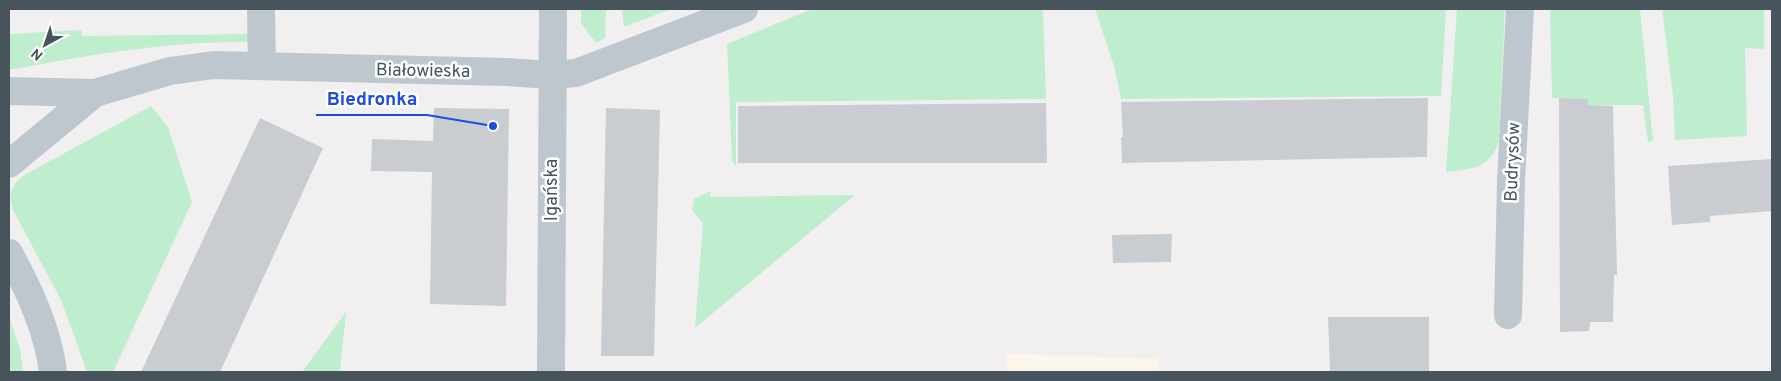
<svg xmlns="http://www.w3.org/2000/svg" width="1781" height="381" viewBox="0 0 1781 381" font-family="Overpass,sans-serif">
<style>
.commercial{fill:#fcf6ea}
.green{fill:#bfeecf}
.building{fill:#c9cdd2}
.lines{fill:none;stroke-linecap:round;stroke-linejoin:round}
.minor{stroke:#bec7ce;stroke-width:28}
.labels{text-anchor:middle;stroke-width:5;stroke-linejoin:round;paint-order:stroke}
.street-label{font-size:18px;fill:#48545c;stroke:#fff}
.leader{fill:none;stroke:#1d4ed8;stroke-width:2}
.callout-dot{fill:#1d4ed8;stroke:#fff;stroke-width:2}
.callout-label{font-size:19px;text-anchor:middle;font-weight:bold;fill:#1d4ed8;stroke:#fff;stroke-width:5;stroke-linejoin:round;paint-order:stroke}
</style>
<rect width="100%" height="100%" fill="#f2eff0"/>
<path class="commercial" d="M 1007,354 L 1158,359 L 1159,372 L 1007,372 Z"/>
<g class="green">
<path d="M 581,9 L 606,9 L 605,38 L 596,43 L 581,23 Z"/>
<path d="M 622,9 L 671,9 L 624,27 Z"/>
<path d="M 812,9 L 1043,9 L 1046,99 L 736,102 L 736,167 L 732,160 L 727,44 Z"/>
<path d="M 1095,9 L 1446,9 L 1441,96 L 1121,99 L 1114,66 Z"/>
<path d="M 1457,9 L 1505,9 L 1499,141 C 1490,169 1472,169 1446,172 Z"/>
<path d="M 1550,9 L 1640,9 L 1653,141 L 1648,142 L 1643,105 L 1588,105 L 1587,99 L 1552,98 Z"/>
<path d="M 1662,9 L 1764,9 L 1764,49 L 1745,48 L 1747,136 L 1675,140 L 1673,95 Z"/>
<path d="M 81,30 L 82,36 L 252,34 L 252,42 C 168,41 91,55 9,70 L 9,34 Z"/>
<path d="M 151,106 L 168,127 L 192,202 L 113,372 L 87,372 L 61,300 L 13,210 C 8,194 11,184 26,174 Z"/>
<path d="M 711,191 L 710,197 L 855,195 L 695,328 L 703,223 L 692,210 L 694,199 Z"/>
<path d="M 346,312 L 340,372 L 302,372 Z"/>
<path d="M 9,317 L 20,349 L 23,372 L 9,372 Z"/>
</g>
<g class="building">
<path d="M 1428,98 L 1427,157 L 1122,163 L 1121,137 L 1123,137 L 1121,102 Z"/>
<path d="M 1559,98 L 1588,99 L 1588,105 L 1613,106 L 1617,275 L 1614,275 L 1613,322 L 1590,322 L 1589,331 L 1560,332 Z"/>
<path d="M 1046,103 L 1047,163 L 738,163 L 738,106 Z"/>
<path d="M 434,108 L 509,109 L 506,306 L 430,304 L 432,172 L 371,171 L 372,139 L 433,141 Z"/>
<path d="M 606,108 L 660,110 L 654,356 L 601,356 Z"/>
<path d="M 260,118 L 323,148 L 220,372 L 141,372 Z"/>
<path d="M 1772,159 L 1772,211 L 1710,216 L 1710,222 L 1672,225 L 1668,166 Z"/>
<path d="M 1172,234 L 1171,262 L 1113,263 L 1112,235 Z"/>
<path d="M 1328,317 L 1429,317 L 1429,372 L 1330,372 Z"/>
</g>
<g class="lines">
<g class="minor">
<path d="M 261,9 L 262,66"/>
<path d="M 9,91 L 95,93 L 170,71 L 214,65 L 506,72 L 552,75 L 576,73 L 744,9"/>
<path d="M 9,164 L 95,93"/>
<path d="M 9,253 C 29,290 48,330 53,372"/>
<path d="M 1508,315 L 1511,181 L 1520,9"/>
<path d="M 551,372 L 553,9"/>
</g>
</g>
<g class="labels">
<g class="street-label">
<text transform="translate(423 70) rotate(1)" y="6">Białowieska</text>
<text transform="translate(1512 162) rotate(-88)" y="6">Budrysów</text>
<text transform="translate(551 190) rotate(-90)" y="6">Igańska</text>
</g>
</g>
<path class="leader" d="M493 126L427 115H316"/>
<circle class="callout-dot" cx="493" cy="126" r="5"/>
<g class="callout-label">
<text x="372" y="105">Biedronka</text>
</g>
<rect width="1781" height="381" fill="none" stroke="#48545c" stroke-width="20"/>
<g transform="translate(45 45) rotate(220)" stroke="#ffffff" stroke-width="4" paint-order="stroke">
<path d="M0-4L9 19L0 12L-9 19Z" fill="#48545c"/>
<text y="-8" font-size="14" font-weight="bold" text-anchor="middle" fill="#48545c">N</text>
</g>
</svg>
